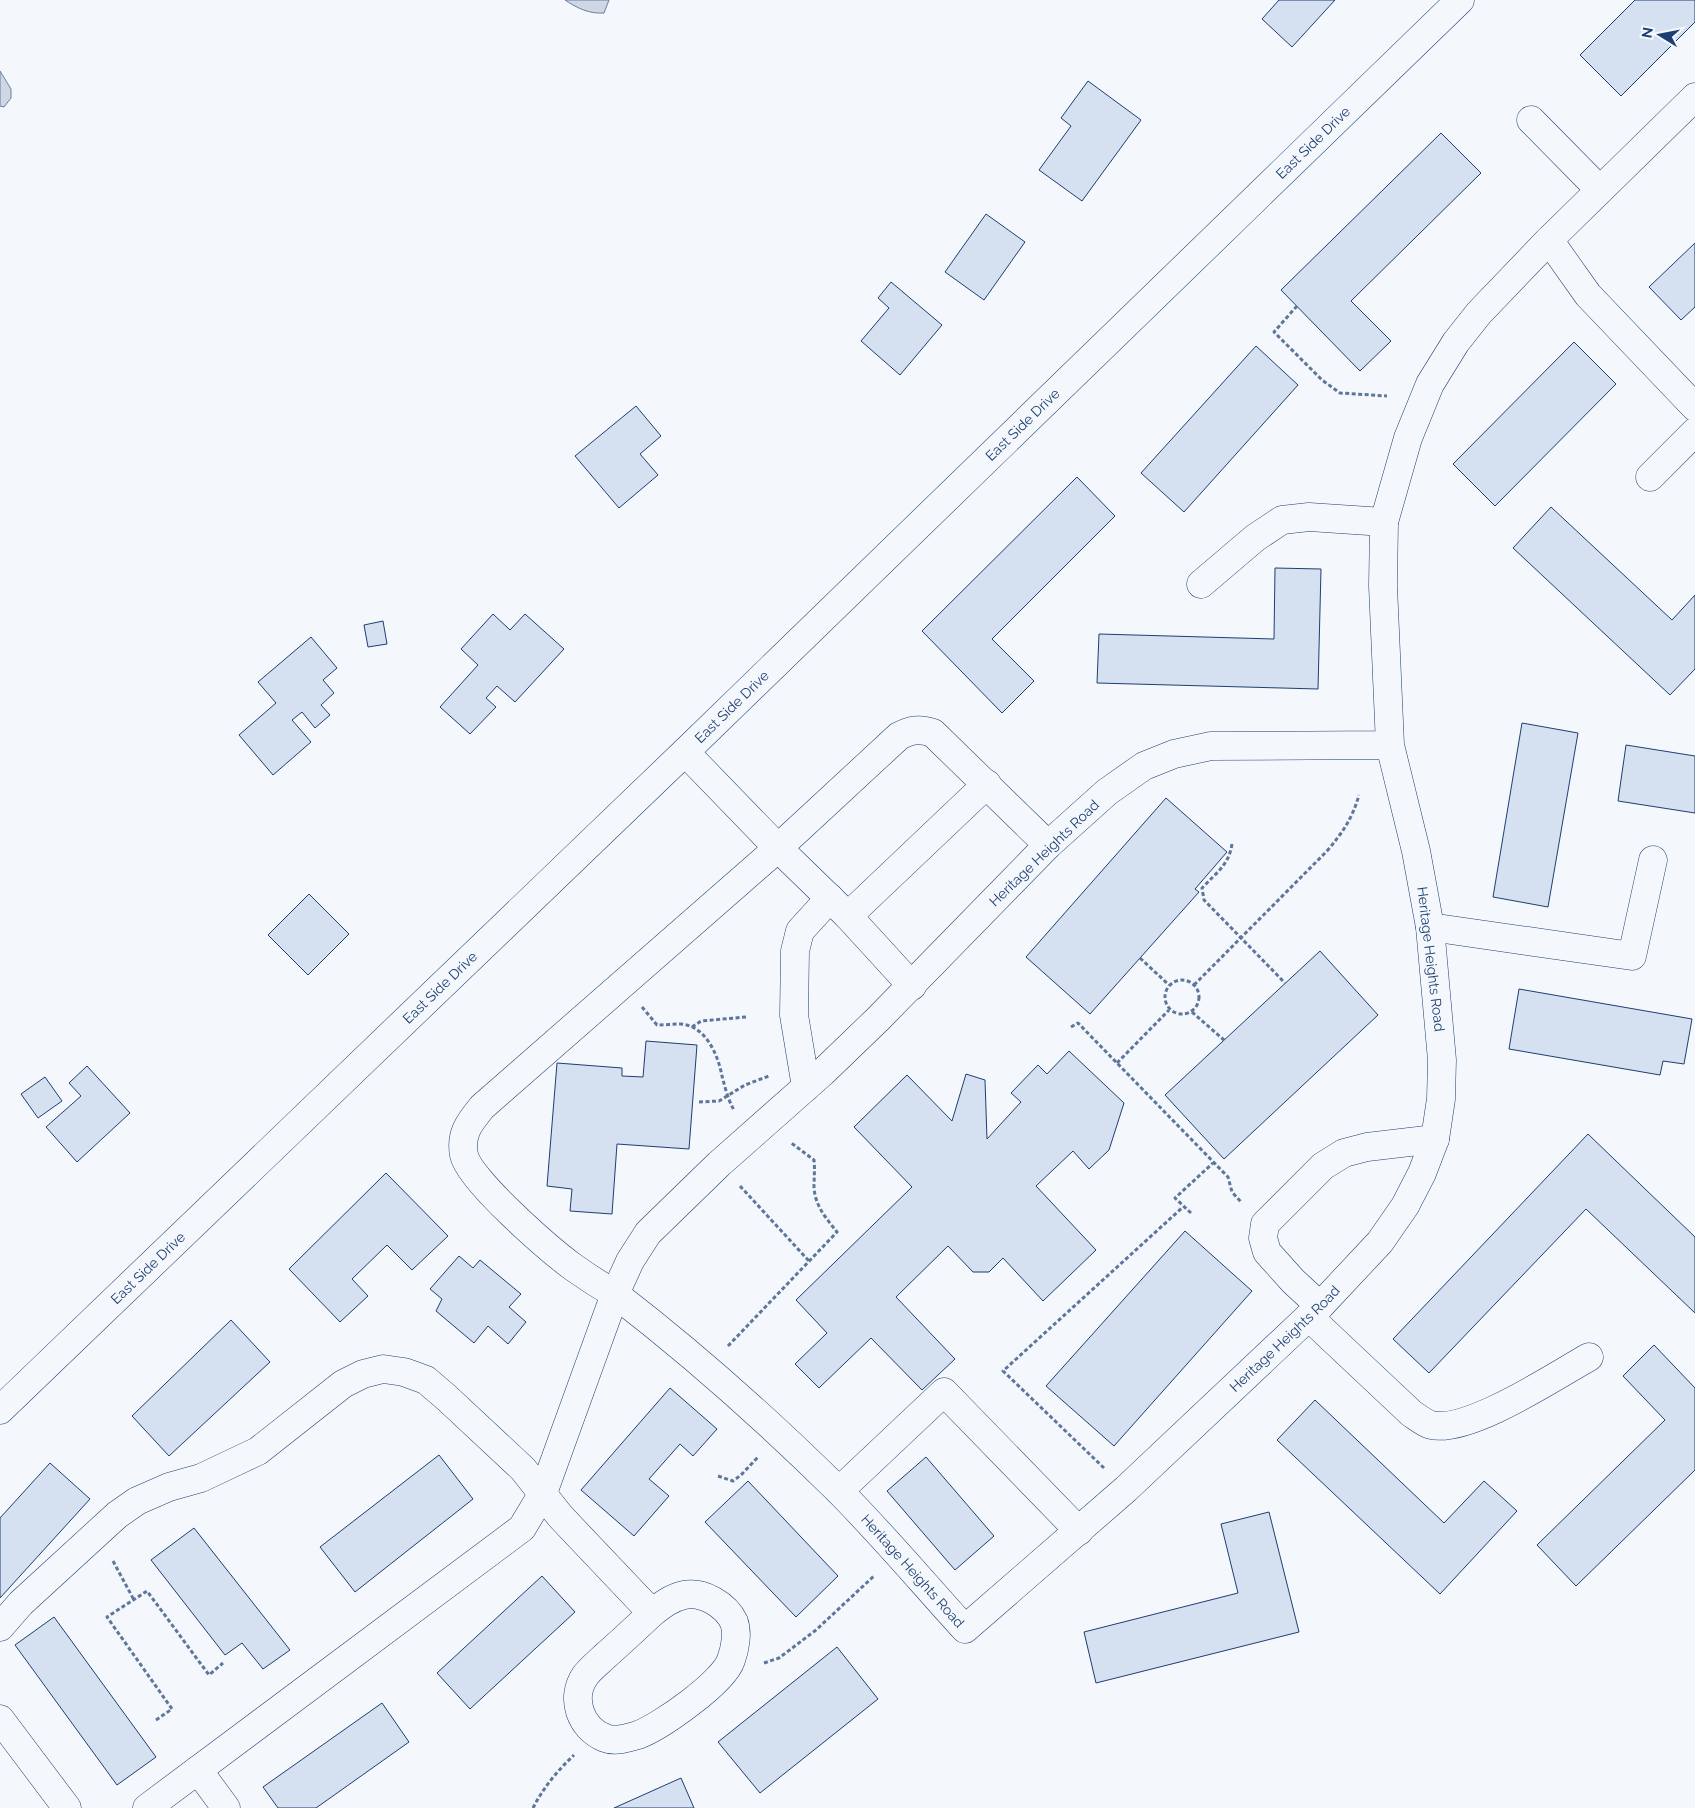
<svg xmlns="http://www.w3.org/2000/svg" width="1695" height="1808" viewBox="0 0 1695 1808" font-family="Raleway,sans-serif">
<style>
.water{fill:#cfd7e4;stroke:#687fa3}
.building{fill:#d5e0f0;stroke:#1d3f73}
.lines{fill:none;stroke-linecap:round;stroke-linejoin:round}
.minor-casing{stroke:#1d3f73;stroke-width:29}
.major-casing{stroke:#1d3f73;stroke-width:29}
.path{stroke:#5e769c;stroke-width:3;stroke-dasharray:4 2.5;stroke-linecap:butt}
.minor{stroke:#f4f7fb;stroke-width:28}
.major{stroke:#f4f7fb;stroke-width:28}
.labels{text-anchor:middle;stroke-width:4;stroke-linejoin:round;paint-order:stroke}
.street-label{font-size:14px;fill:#1d3f73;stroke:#f4f7fb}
</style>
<rect width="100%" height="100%" fill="#f4f7fb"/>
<g class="water">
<path d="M 565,0 L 609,0 L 604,13 C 589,14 577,8 565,0 Z"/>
<path d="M 0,71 L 11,89 L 11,98 L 4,107 L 0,106 Z"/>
</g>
<g class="building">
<path d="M 1279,0 L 1335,0 L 1292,47 L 1262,19 Z"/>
<path d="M 1635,0 L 1695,0 L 1695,22 L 1621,96 L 1580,55 Z"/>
<path d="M 1088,81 L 1141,120 L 1082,201 L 1039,170 L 1071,126 L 1061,118 Z"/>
<path d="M 1441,133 L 1481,173 L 1351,301 L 1391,341 L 1360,371 L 1281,290 Z"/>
<path d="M 986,214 L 1025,242 L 984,300 L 945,272 Z"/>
<path d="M 1695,243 L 1695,307 L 1681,320 L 1649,287 Z"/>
<path d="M 891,282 L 942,325 L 900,375 L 861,341 L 889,308 L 878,298 Z"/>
<path d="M 1574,342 L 1616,384 L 1495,506 L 1453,464 Z"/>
<path d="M 1256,346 L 1298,385 L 1184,512 L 1141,473 Z"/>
<path d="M 636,406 L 661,436 L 640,454 L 658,475 L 619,508 L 575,456 Z"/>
<path d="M 1077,477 L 1115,516 L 992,639 L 1034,681 L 1002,713 L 922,631 Z"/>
<path d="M 1551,507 L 1672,620 L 1695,595 L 1695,669 L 1670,695 L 1513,548 Z"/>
<path d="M 1275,568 L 1321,569 L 1318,689 L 1097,683 L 1099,634 L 1274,639 Z"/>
<path d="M 493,614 L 510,630 L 525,614 L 564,649 L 515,702 L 497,686 L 486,698 L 496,707 L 470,734 L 440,707 L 478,665 L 461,649 Z"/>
<path d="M 383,621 L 387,644 L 368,647 L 364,625 Z"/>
<path d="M 311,637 L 337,668 L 323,680 L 334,693 L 321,705 L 330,715 L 315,728 L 302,712 L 292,720 L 311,742 L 273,775 L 239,735 L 276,703 L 258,682 Z"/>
<path d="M 1522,723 L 1578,733 L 1548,907 L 1493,897 Z"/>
<path d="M 1626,745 L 1695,756 L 1695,813 L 1618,801 Z"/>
<path d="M 1166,798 L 1227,852 L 1195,889 L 1199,892 L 1090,1014 L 1026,957 Z"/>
<path d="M 309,894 L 349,934 L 308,975 L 268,935 Z"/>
<path d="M 1320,951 L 1378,1015 L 1224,1159 L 1165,1095 Z"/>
<path d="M 1519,989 L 1692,1019 L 1684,1064 L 1663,1061 L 1660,1075 L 1509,1049 Z"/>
<path d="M 646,1041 L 697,1045 L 689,1149 L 617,1144 L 612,1214 L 570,1211 L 572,1189 L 547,1186 L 557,1063 L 622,1068 L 622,1076 L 643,1077 Z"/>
<path d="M 1069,1051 L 1124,1103 L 1109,1150 L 1089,1169 L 1073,1151 L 1036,1186 L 1096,1250 L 1043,1301 L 1003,1258 L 989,1272 L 973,1272 L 948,1246 L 896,1297 L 955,1359 L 922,1390 L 871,1338 L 819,1388 L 795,1364 L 827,1333 L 796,1300 L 912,1187 L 854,1127 L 907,1075 L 952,1121 L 966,1074 L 985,1080 L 987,1139 L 1021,1102 L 1011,1093 L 1038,1065 L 1047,1074 Z"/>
<path d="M 87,1066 L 130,1113 L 77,1162 L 46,1127 L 81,1096 L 69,1083 Z"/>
<path d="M 45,1077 L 62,1101 L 38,1118 L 21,1094 Z"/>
<path d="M 1588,1134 L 1695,1237 L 1695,1313 L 1586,1209 L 1429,1373 L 1393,1339 Z"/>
<path d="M 386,1173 L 448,1236 L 412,1270 L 387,1245 L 352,1279 L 368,1296 L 340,1322 L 289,1269 Z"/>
<path d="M 1185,1231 L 1252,1291 L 1114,1446 L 1046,1386 Z"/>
<path d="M 459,1256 L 473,1268 L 480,1260 L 521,1294 L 509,1307 L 526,1322 L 508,1344 L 488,1326 L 474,1343 L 436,1311 L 442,1299 L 430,1289 Z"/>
<path d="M 231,1320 L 270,1362 L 169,1456 L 132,1416 Z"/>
<path d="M 1654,1345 L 1695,1388 L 1695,1470 L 1576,1586 L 1537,1545 L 1665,1420 L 1623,1376 Z"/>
<path d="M 670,1388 L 717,1429 L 693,1456 L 680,1444 L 649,1479 L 669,1496 L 634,1536 L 581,1490 Z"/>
<path d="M 1315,1400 L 1444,1523 L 1484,1481 L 1517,1511 L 1440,1594 L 1277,1440 Z"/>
<path d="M 439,1455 L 473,1499 L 355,1592 L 320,1547 Z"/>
<path d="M 926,1457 L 994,1536 L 955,1570 L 887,1491 Z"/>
<path d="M 50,1463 L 90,1499 L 0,1598 L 0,1518 Z"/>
<path d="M 748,1481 L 838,1576 L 796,1617 L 705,1522 Z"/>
<path d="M 1269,1512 L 1299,1632 L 1096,1683 L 1084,1632 L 1238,1593 L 1221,1524 Z"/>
<path d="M 194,1528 L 290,1650 L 263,1669 L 242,1643 L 225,1655 L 151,1560 Z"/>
<path d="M 542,1576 L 575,1612 L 470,1709 L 437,1673 Z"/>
<path d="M 54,1617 L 156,1757 L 117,1785 L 15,1645 Z"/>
<path d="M 837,1647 L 878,1699 L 760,1793 L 718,1742 Z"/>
<path d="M 382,1703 L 409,1742 L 316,1808 L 278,1808 L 263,1787 Z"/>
<path d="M 681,1778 L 694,1808 L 614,1808 Z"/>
</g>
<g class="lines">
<g class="minor-casing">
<g id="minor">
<path d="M 1531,120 L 1600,190"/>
<path d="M 1549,240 L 1588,295 L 1695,407"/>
<path d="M 1650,477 L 1695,432"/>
<path d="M 1201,584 L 1255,538 L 1282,520 L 1309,517 L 1384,522"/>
<path id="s1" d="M 1390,745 L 1211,746 L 1174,754 L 1144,766 L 1107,792 L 1048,845 L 878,1019 L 823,1072 L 719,1164 L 648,1233 L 630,1261 L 615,1294 C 693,1354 767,1420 837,1489 C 881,1533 923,1583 965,1629 L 1126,1489 L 1320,1306 L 1380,1242 L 1405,1206 L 1422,1173 L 1435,1139 L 1441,1099 L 1442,1060 L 1430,927 L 1416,851 L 1390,745 L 1383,586 L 1384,522 L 1408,438 L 1430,384 L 1456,342 L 1479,313 L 1549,240 L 1695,97"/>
<path d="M 685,752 L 778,848 L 848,916 L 912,986"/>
<path d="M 848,916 L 987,784"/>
<path d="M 1430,927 L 1632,956 L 1653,860"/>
<path d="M 806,1087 L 794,1015 L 795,951 L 800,931 L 830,898"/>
<path d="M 1320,1306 L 1293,1281 L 1267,1252 L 1263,1238 L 1265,1224 L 1323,1166 L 1344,1153 L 1367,1147 L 1435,1139"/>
<path d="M 1309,1317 L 1411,1413 C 1417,1417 1424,1423 1431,1425 C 1468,1434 1555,1376 1589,1357"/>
<path d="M 839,1491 L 944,1392 L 1079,1531"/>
<path d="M 0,1627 L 21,1603 L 117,1515 L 137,1501 L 169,1487 L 201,1478 L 258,1451 L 343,1384 L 363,1374 L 383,1369 L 404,1372 L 426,1380 L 447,1398 L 523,1469 L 560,1516 L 652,1613 C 636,1628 620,1643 604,1657 C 598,1663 590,1669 585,1676 C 570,1698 580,1728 605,1738 C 615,1742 628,1738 638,1735 C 660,1727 724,1682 731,1660 C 735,1649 738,1633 734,1622 C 726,1605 703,1591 684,1595 C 671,1598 662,1605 652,1613"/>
<path d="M 0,1719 L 67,1808"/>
<path d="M 198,1770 L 226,1808"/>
<path d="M 147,1808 L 522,1528 L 543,1493 L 615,1294 C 601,1286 587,1277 573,1267 C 550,1250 469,1180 464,1155 C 460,1134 469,1123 482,1107 L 778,848 L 899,736 C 911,730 919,728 933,733 L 1048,845"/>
</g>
</g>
<g class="major-casing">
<g id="major">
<path id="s2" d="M 0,1410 L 685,752 L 1460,0"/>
</g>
</g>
<g class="path">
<path d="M 1297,306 L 1274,332 L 1322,380 L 1340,393 L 1387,396"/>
<path d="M 1232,844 C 1229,865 1216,873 1202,888 L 1204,900 L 1285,983"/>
<path d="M 1140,958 L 1169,985"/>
<circle cx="1182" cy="997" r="17"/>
<path d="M 1194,985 L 1327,851 C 1343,832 1352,819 1359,795"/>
<path d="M 642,1007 L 657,1025 C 665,1025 673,1024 681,1024 C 706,1026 718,1055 722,1076 C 725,1087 728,1100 734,1110"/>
<path d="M 1192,1012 L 1224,1040"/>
<path d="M 692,1027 L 701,1021 L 746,1017"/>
<path d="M 1071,1027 L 1078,1023 L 1228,1177 L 1232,1192 L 1242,1203"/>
<path d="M 1117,1063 L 1169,1010"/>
<path d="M 699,1102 L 719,1101 L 745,1085 L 769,1076"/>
<path d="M 740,1186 L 809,1261"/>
<path d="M 1191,1213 L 1175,1198 L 1213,1163"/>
<path d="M 728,1346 L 837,1232 C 826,1218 815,1206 814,1187 C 814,1178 815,1170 814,1160 L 790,1142"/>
<path d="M 1104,1468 L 1003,1371 L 1183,1207"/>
<path d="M 718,1476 L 733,1481 L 741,1475 L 759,1456"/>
<path d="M 113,1561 L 134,1600"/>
<path d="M 764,1663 L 779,1658 L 816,1630 L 875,1575"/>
<path d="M 156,1720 L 172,1709 L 107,1617 L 147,1591 L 209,1675 L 223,1663"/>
<path d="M 533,1808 C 543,1788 558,1770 574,1755"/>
</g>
<use href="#minor" class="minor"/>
<use href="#major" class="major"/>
</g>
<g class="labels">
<g class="street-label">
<text dy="5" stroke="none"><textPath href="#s2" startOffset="1825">East Side Drive</textPath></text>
<text dy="5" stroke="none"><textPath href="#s2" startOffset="1420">East Side Drive</textPath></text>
<text dy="5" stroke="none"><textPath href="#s2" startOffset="1015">East Side Drive</textPath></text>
<text transform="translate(1044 853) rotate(-44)" y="5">Heritage Heights Road</text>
<text transform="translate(1431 959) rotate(83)" y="5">Heritage Heights Road</text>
<text dy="5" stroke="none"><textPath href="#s2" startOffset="610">East Side Drive</textPath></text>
<text dy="5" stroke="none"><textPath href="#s2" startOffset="205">East Side Drive</textPath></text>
<text dy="5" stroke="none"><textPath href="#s1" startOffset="1918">Heritage Heights Road</textPath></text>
<text dy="5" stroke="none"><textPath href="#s1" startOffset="1408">Heritage Heights Road</textPath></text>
</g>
</g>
<g transform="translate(1660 35) rotate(280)" stroke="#f4f7fb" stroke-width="4" paint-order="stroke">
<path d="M0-4L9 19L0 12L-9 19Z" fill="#1d3f73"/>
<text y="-8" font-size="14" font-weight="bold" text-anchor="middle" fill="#1d3f73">N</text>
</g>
</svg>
